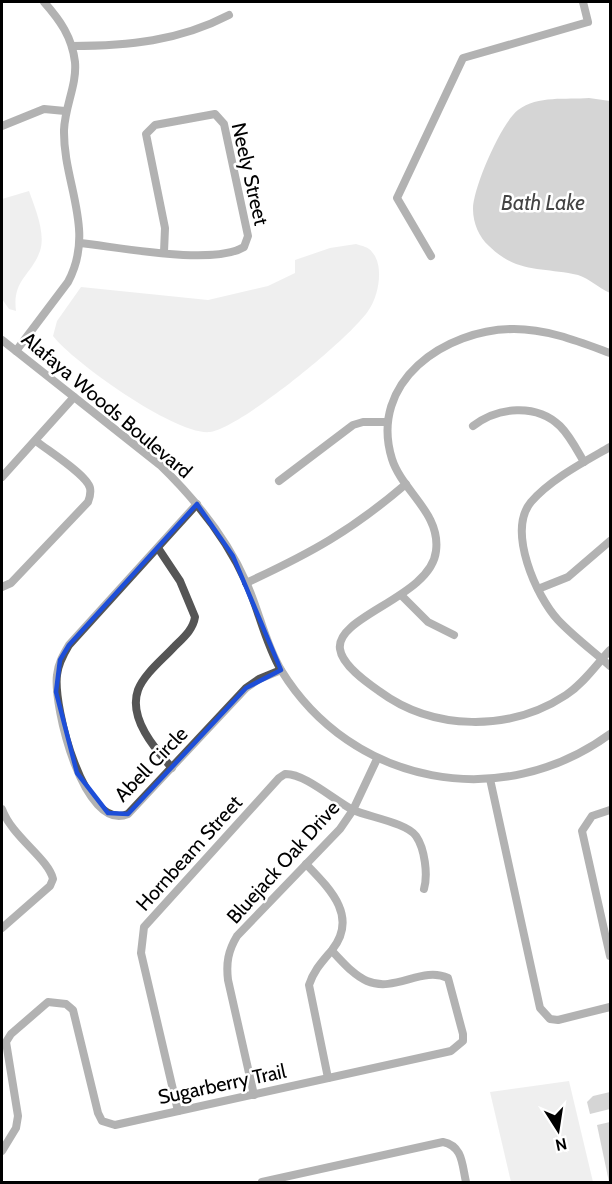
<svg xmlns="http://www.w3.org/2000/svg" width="612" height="1184" viewBox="0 0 612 1184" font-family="Cabin,sans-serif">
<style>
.green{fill:#dcdcdc}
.water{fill:#a3a3a3}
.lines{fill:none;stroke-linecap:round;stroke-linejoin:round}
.minor{stroke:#555;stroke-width:8}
.marked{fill:none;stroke:#1d4ed8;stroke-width:4.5;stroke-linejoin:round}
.labels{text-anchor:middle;stroke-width:5;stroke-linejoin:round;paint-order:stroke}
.street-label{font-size:20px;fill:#000;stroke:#fff}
.water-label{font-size:21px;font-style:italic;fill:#444;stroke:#fff}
</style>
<rect width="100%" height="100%" fill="#fff"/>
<g class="green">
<path d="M 29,191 C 35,208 46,233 40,251 C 31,276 12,280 16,311 L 9,309 L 2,299 L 2,199 Z"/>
<path d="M 356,244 C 362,246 369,247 372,252 C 384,265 379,294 370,308 C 355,335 239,429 210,432 C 177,436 74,363 53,336 L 57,321 L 81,287 L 208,300 L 268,286 L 295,273 L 295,260 L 330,248 Z"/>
<path d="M 569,1081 L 593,1182 L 511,1182 L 490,1092 Z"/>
</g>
<g class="water">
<path d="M 589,98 L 610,101 L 610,293 C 599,288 590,279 578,275 C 544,267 517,274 489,246 C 479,237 473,223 473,209 C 473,188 501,123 518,110 C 538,95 566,100 589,98 Z"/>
<path d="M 610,1092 L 610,1109 L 590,1114 L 587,1102 L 593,1096 Z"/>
<path d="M 610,1122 L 610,1182 L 609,1182 L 597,1125 Z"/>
</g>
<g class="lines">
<g class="minor">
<path d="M 72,46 C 128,46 179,41 229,15"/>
<path d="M 2,126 L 44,109 L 65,111"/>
<path d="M 80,243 C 118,247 213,266 244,247 L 248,236 L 224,124 L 215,114 L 155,125 L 146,134 L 165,228 L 164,252"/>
<path d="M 431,256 L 397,198 L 463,58 L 588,22 L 583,2"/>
<path d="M 2,340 L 160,465 C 195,499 226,537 246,582 C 259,610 265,643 281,670 C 352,786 502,813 610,734"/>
<path d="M 16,351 L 68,282 C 96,230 63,183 64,130 C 65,106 77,85 75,62 C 72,37 60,20 44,2"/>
<path d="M 610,353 C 580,342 548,329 514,329 C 445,329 368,382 392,459 C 402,491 441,513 436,551 C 431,597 335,616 340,649 C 342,665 366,682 379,691 C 433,731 510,732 566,695 C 584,683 596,665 610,650"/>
<path d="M 473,426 C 498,407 536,403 560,426 C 570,436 577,450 584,462"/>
<path d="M 610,447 C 584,462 551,479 531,502 C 507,531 536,596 558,620 C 574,637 593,651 610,666"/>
<path d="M 2,477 L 74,397"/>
<path d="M 279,481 L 353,425 L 363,422 L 387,422"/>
<path d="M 197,504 L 69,645 C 63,655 58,664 57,675 C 53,706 84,833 128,814 L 246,688 L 259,679 L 281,670"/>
<path d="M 158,548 L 180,581 L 195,617 C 193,630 183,638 174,647 C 163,659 144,674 138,690 C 128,718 155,749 172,768"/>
<path d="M 246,583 C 311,553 351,531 406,484"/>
<path d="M 2,587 L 11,583 L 88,502 C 90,497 91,493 90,488 C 87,475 47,450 36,441"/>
<path d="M 538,589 L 568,577 L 610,541"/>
<path d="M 401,595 L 428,622 L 454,635"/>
<path d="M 490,779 L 540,1008 L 550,1019 L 558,1020 L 610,1007"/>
<path d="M 2,809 C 12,837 48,858 53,879 L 50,886 L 2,928"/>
<path d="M 610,810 L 592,816 L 582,831 L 610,956"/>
<path d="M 306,864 C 329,888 359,916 332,950 C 322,962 314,970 309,985 L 328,1078"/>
<path d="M 254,1095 L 228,980 C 226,963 228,951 237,936 L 340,829 L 353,810 L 377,759"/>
<path d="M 178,1111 L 141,953 L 144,927 L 279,778 L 285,774 C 304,773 334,800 353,810 C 369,817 407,823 416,836 C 425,849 428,875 424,889"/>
<path d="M 2,1151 L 16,1128 L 18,1116 L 6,1042 L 11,1034 L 48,1002 L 66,1004 L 73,1010 L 98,1113 L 102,1121 L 115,1125 L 451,1051 L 463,1041 L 463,1034 L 448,978 C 422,966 395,993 367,981 C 353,975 342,961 332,951"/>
<path d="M 262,1182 L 443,1142 C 463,1146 462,1165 466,1182"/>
</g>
</g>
<path d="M0 0H612V1184H0ZM 197,504 L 233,556 L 281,670 L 246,688 L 128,814 L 108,813 L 77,773 L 56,692 L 60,660 L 69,645 Z" fill="#fff" fill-opacity=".55" fill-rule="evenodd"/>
<path class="marked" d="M 197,504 L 233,556 L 281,670 L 246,688 L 128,814 L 108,813 L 77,773 L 56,692 L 60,660 L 69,645 Z"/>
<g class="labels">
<g class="street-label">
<text transform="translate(250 174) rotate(77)" y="7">Neely Street</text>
<text transform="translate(107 405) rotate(40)" y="7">Alafaya Woods Boulevard</text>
<text transform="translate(151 764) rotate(-46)" y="7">Abell Circle</text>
<text transform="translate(189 853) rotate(-48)" y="7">Hornbeam Street</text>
<text transform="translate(283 862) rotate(-48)" y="7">Bluejack Oak Drive</text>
<text transform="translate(222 1084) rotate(-12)" y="7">Sugarberry Trail</text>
</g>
<g class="water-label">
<text x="543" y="210">Bath Lake</text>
</g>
</g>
<rect width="612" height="1184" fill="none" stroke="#000000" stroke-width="6"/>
<g transform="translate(558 1130) rotate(168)" stroke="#ffffff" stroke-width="4.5" paint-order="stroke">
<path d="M0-4.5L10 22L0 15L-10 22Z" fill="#000000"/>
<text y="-9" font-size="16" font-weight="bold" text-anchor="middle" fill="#000000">N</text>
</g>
</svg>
